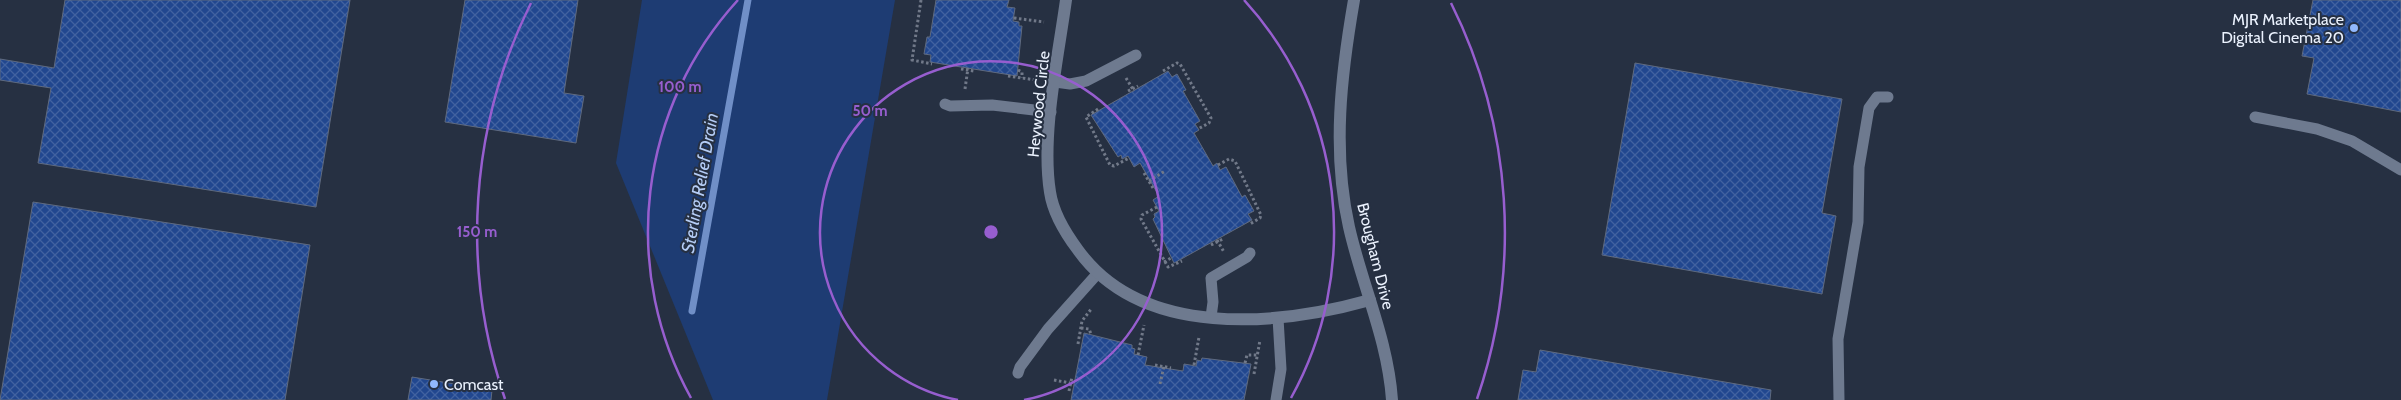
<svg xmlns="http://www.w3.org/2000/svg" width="2401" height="400" viewBox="0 0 2401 400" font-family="Cabin,sans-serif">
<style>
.green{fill:#1e3c73}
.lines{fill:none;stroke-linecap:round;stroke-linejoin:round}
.stream{stroke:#708fc7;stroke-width:7}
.building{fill:url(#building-cross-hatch);stroke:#5f6a7f}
.path{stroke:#717989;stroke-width:3;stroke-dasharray:2.5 2.5;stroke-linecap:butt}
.lane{stroke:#6e7a8f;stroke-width:11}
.street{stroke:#6e7a8f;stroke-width:12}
.ring{fill:none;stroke:#975ecf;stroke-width:2.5}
.poi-dot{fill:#91b8fd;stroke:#263042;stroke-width:2}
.labels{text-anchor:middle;stroke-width:4;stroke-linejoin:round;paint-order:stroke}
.poi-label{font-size:16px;fill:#ebf2fe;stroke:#263042;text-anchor:end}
.street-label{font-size:16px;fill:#ebf2fe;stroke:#263042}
.water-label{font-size:18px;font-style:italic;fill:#b5cdf6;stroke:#263042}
.centre{fill:#975ecf;stroke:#263042;stroke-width:2.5}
.ring-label{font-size:15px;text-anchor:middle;font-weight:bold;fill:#975ecf;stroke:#263042;stroke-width:4;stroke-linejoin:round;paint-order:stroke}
</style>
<defs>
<pattern id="building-cross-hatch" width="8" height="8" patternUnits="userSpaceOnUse" patternTransform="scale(1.25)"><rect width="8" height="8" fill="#21478f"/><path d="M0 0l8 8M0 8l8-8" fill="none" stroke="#4162a0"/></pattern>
</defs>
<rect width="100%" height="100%" fill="#263042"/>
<path class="green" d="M 642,0 L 895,0 L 827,400 L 713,400 L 616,163 Z"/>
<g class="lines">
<path class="stream" d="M 692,311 L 748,0"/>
</g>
<g class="building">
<path d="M 65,0 L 350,0 L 316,207 L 38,163 L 51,88 L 0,80 L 0,59 L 54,68 Z"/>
<path d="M 465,0 L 578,0 L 564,93 L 584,96 L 576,143 L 445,122 Z"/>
<path d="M 936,0 L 1009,0 L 1007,7 L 1015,8 L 1013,21 L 1019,22 L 1019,26 L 1022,26 L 1017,76 L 930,62 L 931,55 L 924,54 L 927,37 L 930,37 Z"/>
<path d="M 2313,0 L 2401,0 L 2401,112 L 2307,94 L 2314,58 L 2302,56 Z"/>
<path d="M 1635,63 L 1842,99 L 1822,213 L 1836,216 L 1822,294 L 1602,255 Z"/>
<path d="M 1168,71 L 1172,77 L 1177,74 L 1186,90 L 1183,91 L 1200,121 L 1195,124 L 1199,130 L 1194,133 L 1213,166 L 1217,163 L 1220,170 L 1226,167 L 1242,197 L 1245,195 L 1254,211 L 1248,214 L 1252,220 L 1174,263 L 1153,219 L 1155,217 L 1154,214 L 1159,211 L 1153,200 L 1159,196 L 1140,163 L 1134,167 L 1128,156 L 1122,159 L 1121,155 L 1118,157 L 1091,115 Z"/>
<path d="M 33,202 L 310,245 L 285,400 L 0,400 Z"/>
<path d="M 1084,333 L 1132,345 L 1132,348 L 1135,349 L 1134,354 L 1147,357 L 1145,365 L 1183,371 L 1184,364 L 1196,366 L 1197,360 L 1201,361 L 1202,358 L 1251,364 L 1244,400 L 1071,400 Z"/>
<path d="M 1540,350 L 1771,390 L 1770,400 L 1518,400 L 1523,370 L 1536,372 Z"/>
<path d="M 412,377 L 492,390 L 491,400 L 408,400 Z"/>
</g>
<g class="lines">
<g class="path">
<path d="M 921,0 L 912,60 L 932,64"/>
<path d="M 1014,18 L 1044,22"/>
<path d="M 961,69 L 974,71"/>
<path d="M 1018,70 L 1022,72 L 1022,78"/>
<path d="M 1163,71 L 1177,63 L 1180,64 L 1211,118 L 1209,123 L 1198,129"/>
<path d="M 1008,76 L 1036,80"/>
<path d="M 1126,78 L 1134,91"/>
<path d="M 965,89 L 968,68"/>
<path d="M 1128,91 L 1138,86"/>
<path d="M 1098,109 L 1086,117 L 1110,165 L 1114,166 L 1129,158"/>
<path d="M 1218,165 L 1229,159 L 1235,161 L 1261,215 L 1260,218 L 1250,224"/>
<path d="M 1144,173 L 1153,188"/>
<path d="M 1149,181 L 1165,171"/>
<path d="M 1157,207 L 1142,215 L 1141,219 L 1168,267 L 1182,261"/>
<path d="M 1217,240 L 1224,252"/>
<path d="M 1211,245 L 1223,239"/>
<path d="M 1164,262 L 1171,258"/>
<path d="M 1081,328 L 1089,329 L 1091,334"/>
<path d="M 1078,344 L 1082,321 L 1092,308"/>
<path d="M 1138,355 L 1144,325"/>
<path d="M 1245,363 L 1247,355 L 1258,355"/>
<path d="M 1155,365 L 1171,368"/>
<path d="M 1194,365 L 1199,337"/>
<path d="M 1254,374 L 1260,340"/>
<path d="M 1054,380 L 1070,383"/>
<path d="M 1160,384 L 1164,366"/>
<path d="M 1069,391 L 1072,377"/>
</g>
<g class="lane">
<path d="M 1055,82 L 1070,84 L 1086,81 L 1136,55"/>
<path d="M 945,104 L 950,106 L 992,105 L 1051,112"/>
<path d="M 2255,117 L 2317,129 L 2352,141 L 2401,170"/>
<path d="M 1211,317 L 1213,302 L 1211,278 L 1247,257 L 1250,253"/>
<path d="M 1018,373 L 1020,367 L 1048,329 L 1098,273"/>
<path d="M 1276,400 L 1281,369 L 1278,318"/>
<path d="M 1839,400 L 1838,339 L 1858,222 L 1859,167 L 1869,108 L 1877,97 L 1888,97"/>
</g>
<g class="street">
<path d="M 1066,0 C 1058,58 1041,135 1050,192 C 1053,213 1066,234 1078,250 C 1142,339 1277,326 1370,300"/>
<path d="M 1354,0 C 1341,75 1332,151 1349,227 C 1362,285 1388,340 1392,400"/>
</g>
</g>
<g class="ring">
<path d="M958 400A171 171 0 1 1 1024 400"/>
<path d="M691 398A343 343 0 0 1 738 0M1244 0A343 343 0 0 1 1291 398"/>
<path d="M505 399A514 514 0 0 1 531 3M1451 3A514 514 0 0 1 1477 399"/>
</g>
<g class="poi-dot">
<circle cx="2354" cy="28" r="5"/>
<circle cx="434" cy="384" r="5"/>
</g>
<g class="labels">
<g class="poi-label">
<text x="2344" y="25">MJR Marketplace<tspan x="2344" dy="18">Digital Cinema 20</tspan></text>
<text x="444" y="390" text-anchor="start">Comcast</text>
</g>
<g class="street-label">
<text transform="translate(1038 104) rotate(-84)" y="6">Heywood Circle</text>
<text transform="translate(1376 256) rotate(76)" y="6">Brougham Drive</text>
</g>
<g class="water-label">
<text transform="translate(700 183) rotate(-80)" y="6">Sterling Relief Drain</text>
</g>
</g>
<circle cx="991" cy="232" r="8" class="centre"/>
<g class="ring-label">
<text x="680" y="92">100 m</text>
<text x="870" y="116">50 m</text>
<text x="477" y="237">150 m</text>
</g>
</svg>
